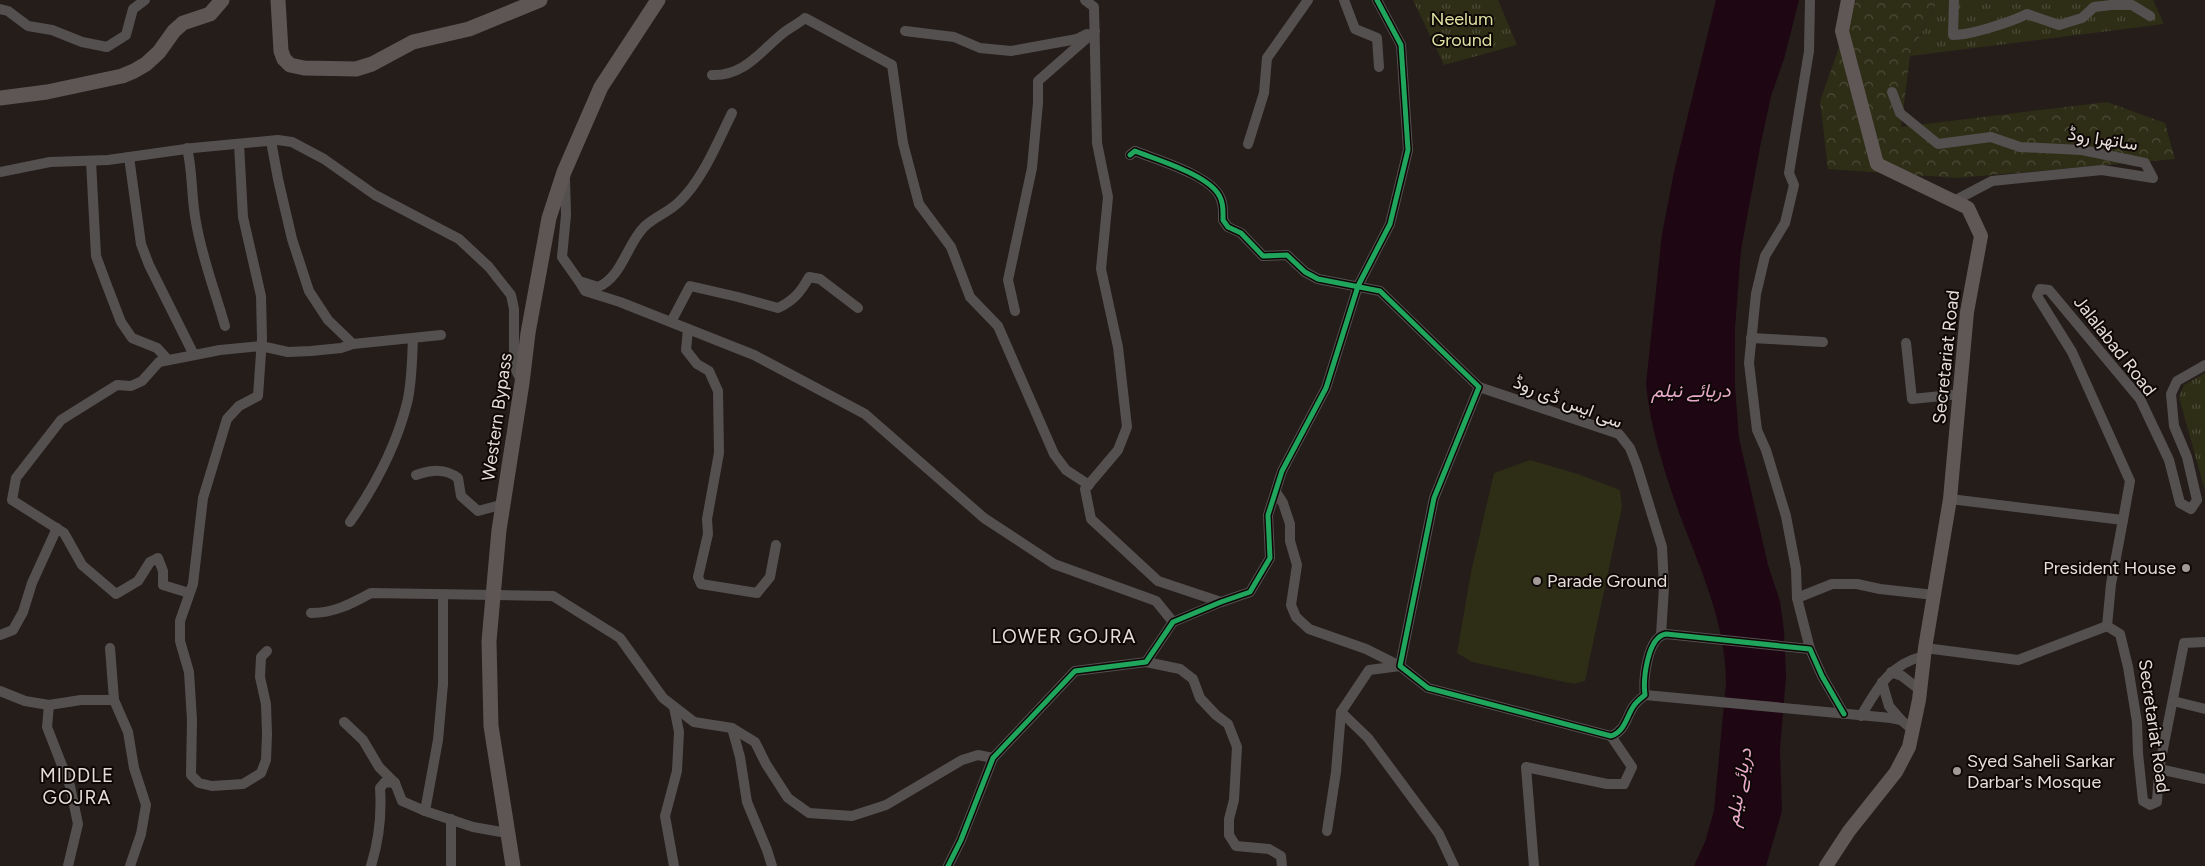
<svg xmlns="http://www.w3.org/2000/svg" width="2205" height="866" viewBox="0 0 2205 866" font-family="Figtree,Vazirmatn,sans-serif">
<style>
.grass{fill:url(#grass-tufts)}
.forest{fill:url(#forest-crowns)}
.pitch{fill:#2e2d16}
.water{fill:#1f0613}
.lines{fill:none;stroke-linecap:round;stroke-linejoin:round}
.minor{stroke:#555050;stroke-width:10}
.major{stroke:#605857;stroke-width:14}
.highway{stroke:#5e5555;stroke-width:15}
.cycleway-casing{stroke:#0d0806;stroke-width:8}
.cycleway{stroke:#20a55d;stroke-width:5}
.poi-dot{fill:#a19a96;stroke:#0d0806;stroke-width:2}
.labels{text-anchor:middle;stroke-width:4;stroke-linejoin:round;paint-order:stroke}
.park-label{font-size:18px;fill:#dde0a1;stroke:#0d0806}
.street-label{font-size:18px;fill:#e5ddd8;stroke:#0d0806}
.poi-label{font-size:18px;fill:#e5ddd8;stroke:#0d0806;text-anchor:start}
.water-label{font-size:19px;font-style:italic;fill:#e8aac8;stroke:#0d0806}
.neighbourhood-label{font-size:19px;letter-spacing:1px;fill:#e5ddd8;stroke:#0d0806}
</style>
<defs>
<pattern id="grass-tufts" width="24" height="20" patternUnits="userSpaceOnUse" patternTransform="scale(1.25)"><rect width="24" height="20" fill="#2e2d16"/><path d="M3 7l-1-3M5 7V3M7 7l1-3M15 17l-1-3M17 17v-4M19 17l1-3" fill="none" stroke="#4c4b37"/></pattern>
<pattern id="forest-crowns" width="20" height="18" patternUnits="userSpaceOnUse" patternTransform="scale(1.25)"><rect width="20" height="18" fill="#2e2d16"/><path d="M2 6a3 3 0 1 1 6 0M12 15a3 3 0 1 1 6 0" fill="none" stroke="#4c4b37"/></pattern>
</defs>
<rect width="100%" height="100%" fill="#241d1a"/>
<g class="grass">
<path d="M 1413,0 L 1498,0 L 1517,45 L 1444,65 Z"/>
<path d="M 1938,0 L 2153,0 L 2164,24 L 1910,56 Z"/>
<path d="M 2205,373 L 2205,491 L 2179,397 L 2184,385 Z"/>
</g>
<path class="forest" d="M 1856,0 L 1938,0 L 1910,56 L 1901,127 L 2107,102 L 2165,123 L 2175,159 L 1957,178 L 1828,169 L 1820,101 Z"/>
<path class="pitch" d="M 1530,460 L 1578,474 L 1620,490 L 1622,507 L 1585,681 L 1574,684 L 1472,662 L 1457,653 L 1471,572 L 1494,473 Z"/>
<path class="water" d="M 1716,0 L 1799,0 L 1784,59 L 1771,96 L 1760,147 L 1741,250 L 1735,328 L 1735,387 L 1739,438 L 1768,565 L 1780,601 L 1784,631 L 1786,676 L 1780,750 L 1782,811 L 1766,866 L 1694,866 L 1705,842 L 1714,811 L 1726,683 C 1726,622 1699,566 1678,510 C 1664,470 1650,427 1646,384 L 1662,234 L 1674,172 Z"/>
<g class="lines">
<g class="minor">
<path d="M 1085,0 L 1094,7 L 1097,143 L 1108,197 L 1101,269 L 1118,347 L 1127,427 L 1118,450 L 1085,489 L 1091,519 L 1158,581 L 1221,602"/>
<path d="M 1344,0 L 1355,29 L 1377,38 L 1379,67"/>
<path d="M 1810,0 L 1809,51 L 1789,173 L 1794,185 L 1785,223 L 1765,256 L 1756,294 L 1749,363 L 1757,430 L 1766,450 L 1786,516 L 1796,569 L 1797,598 L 1810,649"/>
<path d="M 1954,0 L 1953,35 C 1971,35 2011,22 2027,14 L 2059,25 L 2082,18 L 2094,7 L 2111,5 L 2132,5 L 2150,16"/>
<path d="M 0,9 L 8,11 L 28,26 L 52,30 L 82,42 L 107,47 L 126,35 L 133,9 L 145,0"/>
<path d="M 905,31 L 954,37 L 980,48 L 1011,51 L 1077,39 L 1087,34"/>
<path d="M 712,75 C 744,76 760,52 782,34 C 789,28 798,24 805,18 L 892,65 L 903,143 L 919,204 L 951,247 L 970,297 L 998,326 L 1054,454 L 1066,470 L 1089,485"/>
<path d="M 1892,92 L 1900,113 L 1938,144 L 1991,137 L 2020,147 L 2082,150 L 2145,163 L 2153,178 L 2102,170 L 1992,181 L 1954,201"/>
<path d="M 271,141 L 278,179 L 292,239 L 309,291 L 328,320 L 353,344"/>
<path d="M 239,144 L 243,217 L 261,296 L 262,339 L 258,396 L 239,406 L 227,419 L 203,498 L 193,584 L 180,621 L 180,641 L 189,672 L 192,720 L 191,775 L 199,783 L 212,786 L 243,784 L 261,773 L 266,760 L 267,734 L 266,704 L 260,677 L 261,657 L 267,651"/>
<path d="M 1248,144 L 1264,93 L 1267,58 L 1308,0"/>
<path d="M 187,148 C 193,172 191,197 196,222 C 202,258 215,291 225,326"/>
<path d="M 1130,155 L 1135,151 C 1157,160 1210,175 1220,197 C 1224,205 1223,212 1223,220 L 1228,227 L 1241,233 L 1263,256 L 1287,255 L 1305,272 L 1318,279 L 1380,291 L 1479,387 L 1434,498 L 1400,666 L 1428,688 L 1611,736 C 1625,731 1626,718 1633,707 C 1636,702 1640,699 1645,695 C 1643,680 1647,637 1666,634 L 1810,649 L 1822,676 L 1844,714"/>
<path d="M 129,157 L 141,244 L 149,265 L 194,355"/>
<path d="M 91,161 L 96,256 L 106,283 L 121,322 L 132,338 L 157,348 L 168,360"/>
<path d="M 0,172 L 50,162 L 108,160 L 193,148 L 278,140 L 292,142 L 324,159 L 375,195 L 459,239 L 489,267 L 511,295 L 514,309 L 514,367 L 522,382"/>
<path d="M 565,178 L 566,215 L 562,257 L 579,281 L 598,287 C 622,277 627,244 644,227 C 654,217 669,212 679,202 C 702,181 718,141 732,113"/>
<path d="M 579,281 L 585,291 L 620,302 L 754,355 L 865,414 L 984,518 L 1054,564 L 1156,601 L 1173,622"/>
<path d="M 1015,311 L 1008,280 L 1032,168 L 1038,103 L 1038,81 L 1095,31"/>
<path d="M 671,322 L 690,286 L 738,297 L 778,308 C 793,301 801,292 809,277 L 820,279 L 858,308"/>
<path d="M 688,329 L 686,350 L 697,364 L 709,371 L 718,391 L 719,453 L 707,519 L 708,534 L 698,577 L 701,584 L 757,593 L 770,577 L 776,545"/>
<path d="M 1751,338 L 1823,342"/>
<path d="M 1906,343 L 1912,399 L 1961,394"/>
<path d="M 1479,387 L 1619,434 L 1630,448 L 1637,466 L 1662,547 L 1664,587 L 1661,635"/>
<path d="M 416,475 C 431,470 445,468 458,478 L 461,496 L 478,511 L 504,504"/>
<path d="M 1276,492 L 1283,503 L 1290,524 L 1290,541 L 1297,565 L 1291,605 L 1296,617 L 1309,629 L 1366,649 L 1400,666"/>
<path d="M 1950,499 L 2123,520 L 2130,481 L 2072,352 L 2037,296 L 2040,289 L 2049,290 L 2140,399 L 2169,460 L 2180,503 L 2191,509 L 2197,500 L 2187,457 L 2174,426 L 2171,394 L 2177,381 L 2205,365"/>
<path d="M 350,522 C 375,486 396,447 407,403 C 412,383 412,359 413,338"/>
<path d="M 189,593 L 163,585 L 163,571 L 158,558 L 150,562 L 138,581 L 116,594 L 82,565 L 64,533 L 12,500 L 16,478 L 61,420 L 117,385 L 131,386 L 142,381 L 159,362 L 220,350 L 261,346 L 288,352 L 311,351 L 341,348 L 353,344 L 441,335"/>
<path d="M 443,595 L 443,684 L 438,740 L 425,811 L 473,827 L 507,833"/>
<path d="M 1797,598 L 1832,584 L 1857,584 L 1880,589 L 1934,595"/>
<path d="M 311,613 C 334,613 351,604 371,593 L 553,596 L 620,638 L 663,698 L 694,722 L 732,728 L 755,742 L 766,764 L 788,798 L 809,813 L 852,816 L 886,805 L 962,760 L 978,755 L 993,758"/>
<path d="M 2107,626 L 2111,584 L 2123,520"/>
<path d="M 0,635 L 13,630 L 23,612 L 32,583 L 57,528"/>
<path d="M 1925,648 L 2018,660 L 2107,626 L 2120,634 L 2128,667 L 2137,722 L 2138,753 L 2143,801 L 2150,805 L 2157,802 L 2159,769 L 2184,643 L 2205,642"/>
<path d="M 1146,662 L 1180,669 L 1193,679 L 1200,698 L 1216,715 L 1228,724 L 1237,747 L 1234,800 L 1229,819 L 1229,835 L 1236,846 L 1269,849 L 1281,856 L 1282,866"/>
<path d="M 1891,672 L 1902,676 L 1920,690"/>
<path d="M 1882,682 L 1889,706 L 1901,720"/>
<path d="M 0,691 L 25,701 L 49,705 L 81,700 L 114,700 L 110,648"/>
<path d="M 1645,695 L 1891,718 L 1901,720 L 1914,731"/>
<path d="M 114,700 L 128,732 L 134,768 L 146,805 L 141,834 L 130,866"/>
<path d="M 2173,701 L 2205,709"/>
<path d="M 49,705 L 47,727 L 70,786 L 78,824 L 68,866"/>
<path d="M 674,707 L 679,732 L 677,771 L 665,816 L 674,866"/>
<path d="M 1341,712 L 1368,738 L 1439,834 L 1454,866"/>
<path d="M 1861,716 C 1878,687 1890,664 1924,656"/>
<path d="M 344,722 L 363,740 L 379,767 L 395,783 L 402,801 L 425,811"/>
<path d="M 732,728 L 740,757 L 747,802 L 767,850 L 772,866"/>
<path d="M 2159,769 L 2205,779"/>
<path d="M 1327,831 L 1336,772 L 1341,712 L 1369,670 L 1400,666"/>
<path d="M 371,866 C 379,840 382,816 380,788 L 385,782 L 395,783"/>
<path d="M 451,866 L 451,819"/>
<path d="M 948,866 L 961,840 L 993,758 L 1075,671 L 1146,662 L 1173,622 L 1221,602 L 1250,592 L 1270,558 L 1268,515 L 1282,471 L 1326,388 L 1358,286 L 1390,224 L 1408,150 L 1401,45 L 1377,0"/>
<path d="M 1534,866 L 1526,767 L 1607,784 L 1624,784 L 1632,767 L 1611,736"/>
</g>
<path class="major" d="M 1826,866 L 1849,831 L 1896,772 L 1909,747 L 1919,700 L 1925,648 L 1950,499 L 1967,312 L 1981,236 L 1968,208 L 1877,164 L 1842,31 L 1848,0"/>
<g class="highway">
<path d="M 278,0 L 281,51 L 284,59 L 290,65 L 304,68 L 356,69 L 372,64 L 413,42 L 469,29 L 540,0"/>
<path d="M 0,98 L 47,92 L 122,76 L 134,71 L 146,64 L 159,52 L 174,31 L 183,23 L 210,14 L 222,0"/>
<path d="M 513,866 L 491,726 L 489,641 L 499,530 L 522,383 L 528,333 L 549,218 L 564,172 L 601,87 L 658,0"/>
</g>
<g class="cycleway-casing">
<g id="cycleway">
<path d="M 1130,155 L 1135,151 C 1157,160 1210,175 1220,197 C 1224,205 1223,212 1223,220 L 1228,227 L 1241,233 L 1263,256 L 1287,255 L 1305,272 L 1318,279 L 1380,291 L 1479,387 L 1434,498 L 1400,666 L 1428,688 L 1611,736 C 1625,731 1626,718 1633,707 C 1636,702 1640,699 1645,695 C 1643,680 1647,637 1666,634 L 1810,649 L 1822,676 L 1844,714"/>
<path d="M 948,866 L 961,840 L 993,758 L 1075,671 L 1146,662 L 1173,622 L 1221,602 L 1250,592 L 1270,558 L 1268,515 L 1282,471 L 1326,388 L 1358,286 L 1390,224 L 1408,150 L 1401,45 L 1377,0"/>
</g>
</g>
<use href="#cycleway" class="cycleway"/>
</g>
<g class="poi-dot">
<circle cx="2186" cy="568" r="5"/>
<circle cx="1537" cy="581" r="5"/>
<circle cx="1957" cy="771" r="5"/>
</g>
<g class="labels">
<g class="park-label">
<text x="1462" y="25">Neelum<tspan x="1462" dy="21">Ground</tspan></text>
</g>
<g class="street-label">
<text transform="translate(2103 139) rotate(9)" y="6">ساتھرا روڈ</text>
<text transform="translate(2115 346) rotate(52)" y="6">Jalalabad Road</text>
<text transform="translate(1946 357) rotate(-84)" y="6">Secretariat Road</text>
<text transform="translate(1568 402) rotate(21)" y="6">سی ایس ڈی روڈ</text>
<text transform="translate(497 417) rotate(-82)" y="6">Western Bypass</text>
<text transform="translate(2154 726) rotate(82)" y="6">Secretariat Road</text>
</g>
<g class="poi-label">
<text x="2176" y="574" text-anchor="end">President House</text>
<text x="1547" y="587">Parade Ground</text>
<text x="1967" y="767">Syed Saheli Sarkar<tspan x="1967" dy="21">Darbar's Mosque</tspan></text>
</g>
<g class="water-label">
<text x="1691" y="397">دریائے نیلم</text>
<text transform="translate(1738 787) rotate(-80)" y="7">دریائے نیلم</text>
</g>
<g class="neighbourhood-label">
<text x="1064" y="643">LOWER GOJRA</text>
<text x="77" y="782">MIDDLE<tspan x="77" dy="22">GOJRA</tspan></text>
</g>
</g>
</svg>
